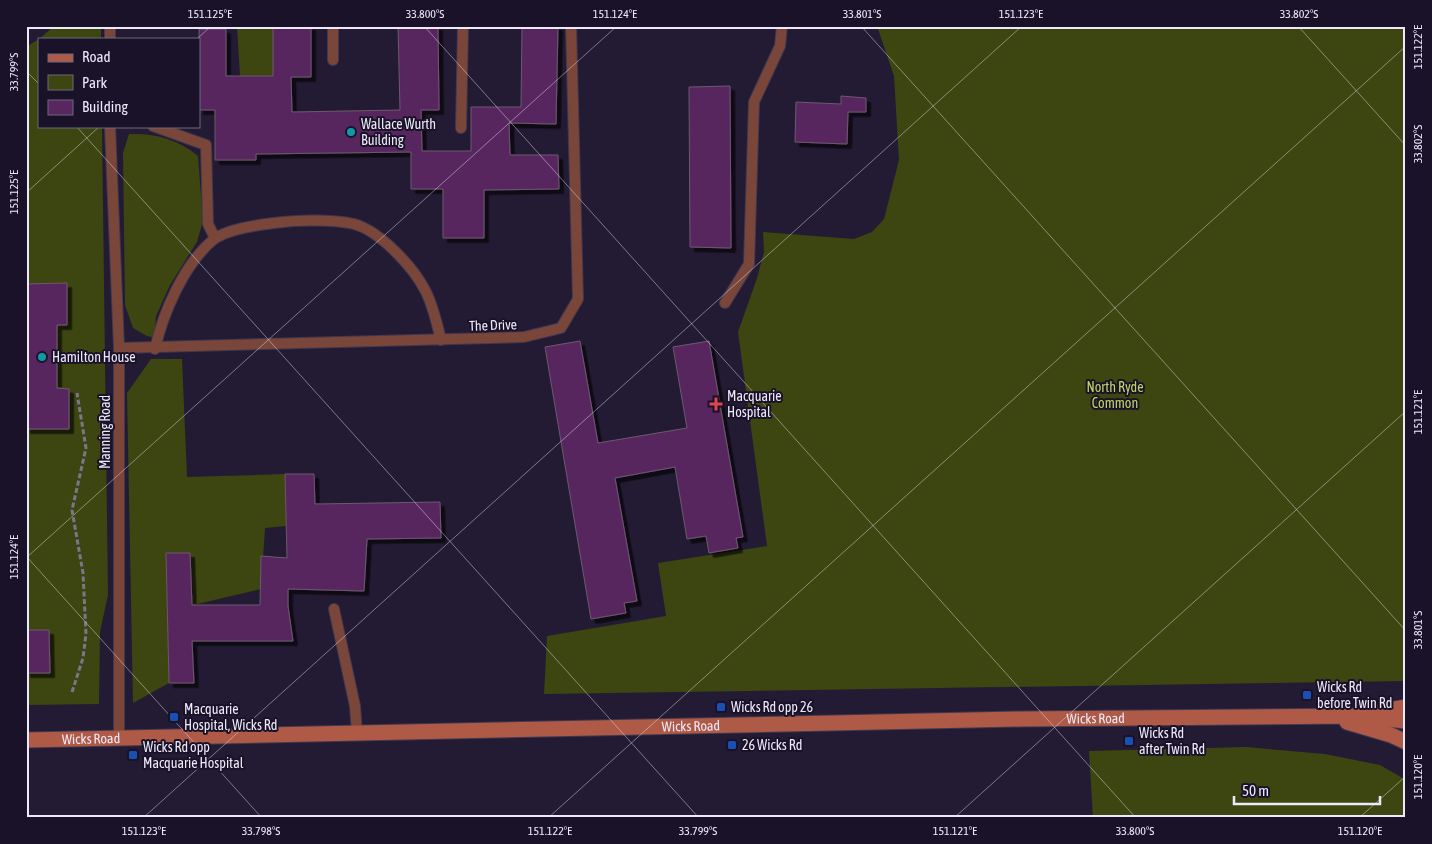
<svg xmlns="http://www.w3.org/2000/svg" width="1432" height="844" viewBox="0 0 1432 844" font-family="'Asap Condensed',sans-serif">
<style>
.green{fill:#3d4511}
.building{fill:#59275f;stroke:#6d586f;filter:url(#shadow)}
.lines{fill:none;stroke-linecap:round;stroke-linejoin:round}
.service-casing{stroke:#3f384f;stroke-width:12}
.secondary-casing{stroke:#3f384f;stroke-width:17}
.path{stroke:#7c768a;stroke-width:3;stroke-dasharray:5 2.5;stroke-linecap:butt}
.service{stroke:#7b463a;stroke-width:10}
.secondary{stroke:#ae5a46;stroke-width:15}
.ticks{fill:none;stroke:#ede9f9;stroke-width:1;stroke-opacity:0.45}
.culture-dot{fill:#0f9aa8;stroke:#191228;stroke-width:2}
.health-dot{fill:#e0444e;stroke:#191228;stroke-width:2}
.transit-dot{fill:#1a4fb4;stroke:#191228;stroke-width:2}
.labels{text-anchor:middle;stroke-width:4;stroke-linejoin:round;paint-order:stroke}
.poi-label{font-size:14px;fill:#ede9f9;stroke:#191228;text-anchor:start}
.street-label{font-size:14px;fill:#ede9f9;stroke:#191228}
.park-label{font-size:14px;fill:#c1d464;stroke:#191228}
.neatline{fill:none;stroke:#ede9f9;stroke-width:2}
.ticks-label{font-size:12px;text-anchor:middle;fill:#ede9f9}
</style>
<defs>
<filter id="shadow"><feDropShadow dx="4.5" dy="4.5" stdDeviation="0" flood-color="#0009"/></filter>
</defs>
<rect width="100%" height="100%" fill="#231b33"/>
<g class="green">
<path d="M 54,26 L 101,26 L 101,39 L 39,39 Z"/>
<path d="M 237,26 L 273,26 L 273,76 L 240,76 Z"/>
<path d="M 877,26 L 1406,26 L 1406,681 L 544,694 L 547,636 L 666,616 L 658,563 L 767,546 L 738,332 L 757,278 L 764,252 L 763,232 L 854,239 L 872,232 L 884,219 L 899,160 L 894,76 Z"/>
<path d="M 39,39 L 39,126 L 102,126 L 108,595 L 100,632 L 99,704 L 26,705 L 26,47 Z"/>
<path d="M 129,134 C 155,133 178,139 198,156 L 203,221 L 197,242 L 170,285 L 156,316 L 155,332 L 152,337 L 147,336 L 133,328 L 125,305 L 123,153 Z"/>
<path d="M 151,359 L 182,359 L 187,477 L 285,474 L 286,526 L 265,528 L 261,589 L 193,605 L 190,553 L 166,553 L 169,683 L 133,703 L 127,393 Z"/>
<path d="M 1246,747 L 1325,754 L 1380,765 L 1406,780 L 1406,818 L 1093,818 L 1089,751 Z"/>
</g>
<g class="building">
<path d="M 273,26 L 311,26 L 311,77 L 291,77 L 292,112 L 400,110 L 398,26 L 438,26 L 439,110 L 421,110 L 422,151 L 471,151 L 471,107 L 521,107 L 522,26 L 558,26 L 556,124 L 509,123 L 510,155 L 558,155 L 559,189 L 484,190 L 484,238 L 443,238 L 443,189 L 411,189 L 411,152 L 256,154 L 256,160 L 215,160 L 215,110 L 199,110 L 199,29 L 226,29 L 226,76 L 273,76 Z"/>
<path d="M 730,86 L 731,248 L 690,247 L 689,87 Z"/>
<path d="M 841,96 L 866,98 L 866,112 L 848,112 L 847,144 L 795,142 L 796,102 L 841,104 Z"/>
<path d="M 67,283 L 67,325 L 57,325 L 57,388 L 69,389 L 69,429 L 26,429 L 26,284 Z"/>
<path d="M 580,341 L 598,443 L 687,428 L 673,347 L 709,341 L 743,537 L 736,538 L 738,548 L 709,553 L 706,536 L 687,539 L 675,467 L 615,478 L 637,601 L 624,603 L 626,613 L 591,619 L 545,347 Z"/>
<path d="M 285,474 L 314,474 L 315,504 L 440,502 L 441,538 L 367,539 L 364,591 L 288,589 L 288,606 L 293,641 L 192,641 L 194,683 L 169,683 L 166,553 L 190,553 L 192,605 L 260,605 L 261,556 L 287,558 Z"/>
<path d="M 26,630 L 49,630 L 50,673 L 26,673 Z"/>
</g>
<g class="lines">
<g class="service-casing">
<g id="service">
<path d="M 110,39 L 110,26"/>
<path d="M 333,60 L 333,26"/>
<path d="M 110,126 L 119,348 L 119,738"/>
<path d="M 153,126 L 206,145 L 208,224 L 215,238"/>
<path d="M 461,128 L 463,26"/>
<path d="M 725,303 L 749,264 L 754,102 L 780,46 L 782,26"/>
<path d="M 119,348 L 524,337 L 561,328 L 578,299 L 571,26"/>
<path d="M 155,349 C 163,313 184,264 213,240 C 226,229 258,225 274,223 C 295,220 333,219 354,224 C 380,231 413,267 425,290 C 433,305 437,324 441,340"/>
<path d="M 334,609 L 355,706 L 357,733"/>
</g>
</g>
<g class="secondary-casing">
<g id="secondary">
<path d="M 1372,713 L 1406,707"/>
<path d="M 1347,722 L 1391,735 L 1406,742"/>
<path id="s1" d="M 26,740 L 1022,719 L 1356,716 L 1406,721"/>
</g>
</g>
<path class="path" d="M 72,692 L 83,658 L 86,634 L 83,573 L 72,510 L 86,448 L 77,393"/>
<use href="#service" class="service"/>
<use href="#secondary" class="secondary"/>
</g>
<path class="ticks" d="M 424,26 L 1136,818M 861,26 L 1406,631M 1298,26 L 1406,146M 197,39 L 211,26M 26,71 L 39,84M 76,126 L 699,818M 26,193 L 100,126M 26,556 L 262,818M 26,558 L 617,26M 143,818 L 1022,26M 548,818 L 1406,46M 954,818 L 1406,411M 1359,818 L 1406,776"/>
<g class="culture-dot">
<circle cx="351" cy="132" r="5"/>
<circle cx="42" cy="357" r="5"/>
</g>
<path class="health-dot" d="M713.5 396.5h5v5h5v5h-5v5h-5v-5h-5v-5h5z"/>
<g class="transit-dot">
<rect x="1302" y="690" width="10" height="10" rx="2.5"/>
<rect x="716" y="702" width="10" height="10" rx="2.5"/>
<rect x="169" y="712" width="10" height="10" rx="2.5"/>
<rect x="1124" y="736" width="10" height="10" rx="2.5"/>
<rect x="727" y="740" width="10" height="10" rx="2.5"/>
<rect x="128" y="750" width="10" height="10" rx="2.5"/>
</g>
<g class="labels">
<g class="poi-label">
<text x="361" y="129">Wallace Wurth<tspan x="361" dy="16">Building</tspan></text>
<text x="52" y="362">Hamilton House</text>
<text x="727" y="401">Macquarie<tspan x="727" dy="16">Hospital</tspan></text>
<text x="1317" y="692">Wicks Rd<tspan x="1317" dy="16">before Twin Rd</tspan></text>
<text x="731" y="712">Wicks Rd opp 26</text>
<text x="184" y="714">Macquarie<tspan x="184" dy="16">Hospital, Wicks Rd</tspan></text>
<text x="1139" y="738">Wicks Rd<tspan x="1139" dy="16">after Twin Rd</tspan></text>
<text x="742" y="750">26 Wicks Rd</text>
<text x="143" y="752">Wicks Rd opp<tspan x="143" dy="16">Macquarie Hospital</tspan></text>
</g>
<g class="street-label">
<text transform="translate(493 325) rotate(-2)" y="5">The Drive</text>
<text transform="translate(105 432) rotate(-90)" y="5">Manning Road</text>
<text dy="5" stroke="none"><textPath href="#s1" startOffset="1070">Wicks Road</textPath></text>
<text dy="5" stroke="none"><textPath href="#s1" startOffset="665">Wicks Road</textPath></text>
<text dy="5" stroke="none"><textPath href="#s1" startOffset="65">Wicks Road</textPath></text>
</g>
<g class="park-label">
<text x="1115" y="392">North Ryde<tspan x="1115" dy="16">Common</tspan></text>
</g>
</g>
<rect width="1432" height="844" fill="none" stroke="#191228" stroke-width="55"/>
<rect x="38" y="38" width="162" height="90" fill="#191228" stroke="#6e687c"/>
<rect x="48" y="54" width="25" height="8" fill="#ae5a46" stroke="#6e687c"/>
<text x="82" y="62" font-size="15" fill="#ede9f9">Road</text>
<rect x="48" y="75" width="25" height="15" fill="#3d4511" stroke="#6e687c"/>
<text x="82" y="88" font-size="15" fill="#ede9f9">Park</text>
<rect x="48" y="100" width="25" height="15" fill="#59275f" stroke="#6e687c"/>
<text x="82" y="112" font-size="15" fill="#ede9f9">Building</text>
<path d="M1234 796v8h146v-8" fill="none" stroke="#ede9f9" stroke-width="2.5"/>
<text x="1242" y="796" font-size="15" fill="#ede9f9" stroke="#191228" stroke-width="4" paint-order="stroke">50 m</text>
<rect x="28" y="28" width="1376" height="788" class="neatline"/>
<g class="ticks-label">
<text x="210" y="18">151.125°E</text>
<text x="425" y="18">33.800°S</text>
<text x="615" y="18">151.124°E</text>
<text x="862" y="18">33.801°S</text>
<text x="1021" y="18">151.123°E</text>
<text x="1299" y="18">33.802°S</text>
<text transform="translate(1418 47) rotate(-90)" y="4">151.122°E</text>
<text transform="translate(14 72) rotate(-90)" y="4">33.799°S</text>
<text transform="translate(1418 144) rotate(-90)" y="4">33.802°S</text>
<text transform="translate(14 192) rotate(-90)" y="4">151.125°E</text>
<text transform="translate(1418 412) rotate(-90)" y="4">151.121°E</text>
<text transform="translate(14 557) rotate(-90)" y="4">151.124°E</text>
<text transform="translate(1418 630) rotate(-90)" y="4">33.801°S</text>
<text transform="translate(1418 777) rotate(-90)" y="4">151.120°E</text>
<text x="144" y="835">151.123°E</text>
<text x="261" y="835">33.798°S</text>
<text x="550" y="835">151.122°E</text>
<text x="698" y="835">33.799°S</text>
<text x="955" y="835">151.121°E</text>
<text x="1135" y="835">33.800°S</text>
<text x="1360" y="835">151.120°E</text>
</g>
</svg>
